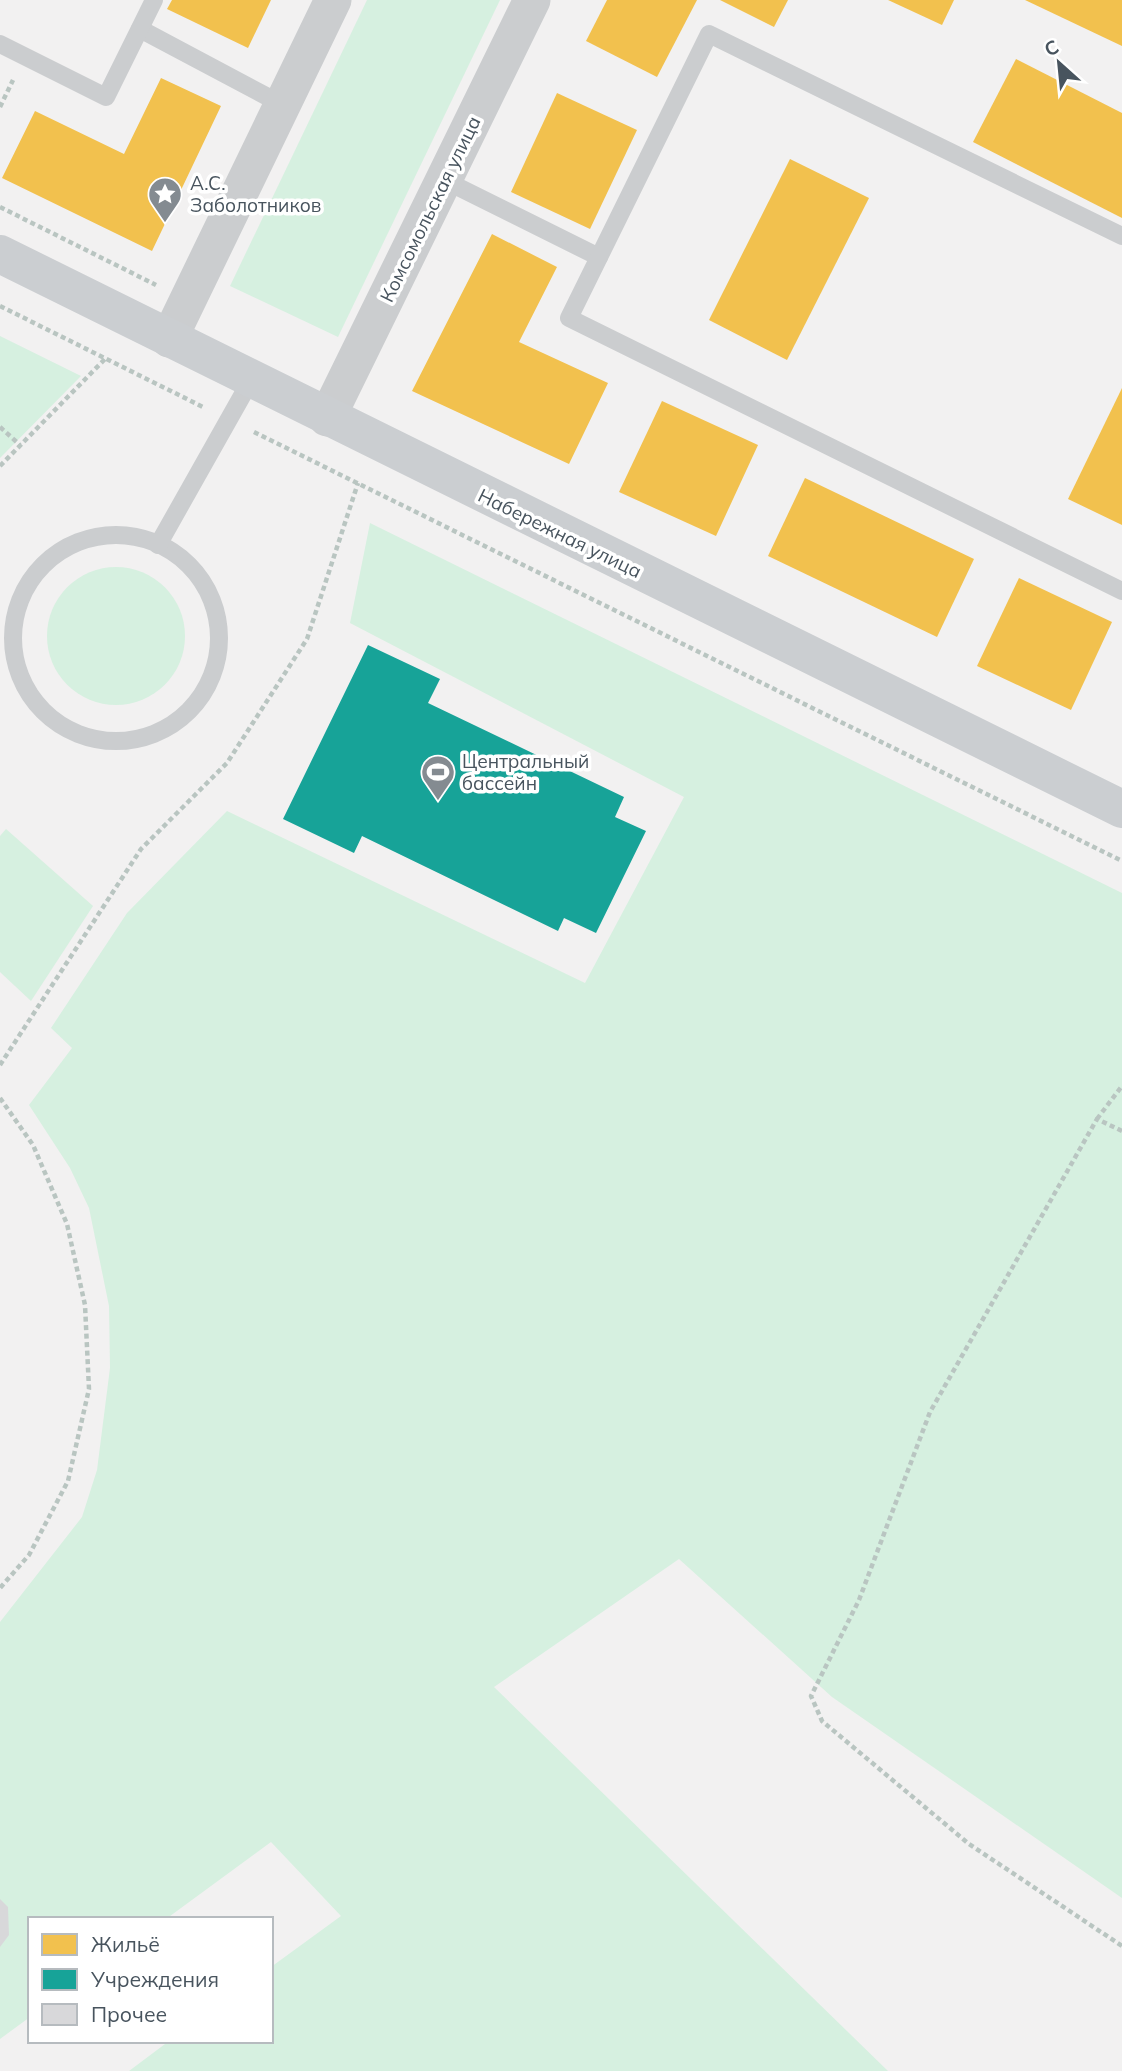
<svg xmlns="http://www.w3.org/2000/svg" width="1122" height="2071" viewBox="0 0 1122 2071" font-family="Mulish,sans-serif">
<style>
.green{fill:#d6f0e0}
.homes{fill:#f2c14e}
.public{fill:#17a398}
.building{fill:#d8d8da}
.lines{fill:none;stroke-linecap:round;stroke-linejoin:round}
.path{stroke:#b9c5c1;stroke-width:4.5;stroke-dasharray:5 3.5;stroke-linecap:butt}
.lane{stroke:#cbcdcf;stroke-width:18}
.street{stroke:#cbcdcf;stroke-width:37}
.secondary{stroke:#cbced1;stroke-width:38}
.labels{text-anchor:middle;stroke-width:7;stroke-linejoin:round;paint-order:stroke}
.poi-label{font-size:19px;fill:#48545e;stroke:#fff;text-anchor:start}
.street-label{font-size:19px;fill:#48545e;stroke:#fff}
</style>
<rect width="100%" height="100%" fill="#f2f1f1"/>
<g class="green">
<path d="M 367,0 L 500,0 L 338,337 L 230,286 Z"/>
<path d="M 0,336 L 81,376 L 0,458 Z"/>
<path d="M 370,523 L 1122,893 L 1122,1898 L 832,1697 L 679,1559 L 494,1687 L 888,2071 L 129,2071 L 169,2041 L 271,2041 L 271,1967 L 341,1916 L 271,1842 L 166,1919 L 30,1919 L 30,2017 L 0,2039 L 0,1622 L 82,1517 L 97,1470 L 110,1368 L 109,1306 L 89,1208 L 70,1168 L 29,1105 L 72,1048 L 51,1028 L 127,913 L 227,811 L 585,983 L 684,797 L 350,623 Z"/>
<circle cx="116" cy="636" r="69"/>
<path d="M 6,829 L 93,906 L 31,1001 L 0,972 L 0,836 Z"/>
</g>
<g class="homes">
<path d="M 172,0 L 271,0 L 248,48 L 167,9 Z"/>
<path d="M 607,0 L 697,0 L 657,77 L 586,41 Z"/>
<path d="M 720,0 L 788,0 L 774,27 Z"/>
<path d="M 888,0 L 954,0 L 942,25 Z"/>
<path d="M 1025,0 L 1122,0 L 1122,46 Z"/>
<path d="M 1016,59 L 1122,113 L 1122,218 L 973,142 Z"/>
<path d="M 161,78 L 221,106 L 152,251 L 2,178 L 35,111 L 124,154 Z"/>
<path d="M 557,93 L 637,130 L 590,229 L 511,192 Z"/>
<path d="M 790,159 L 869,198 L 787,360 L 709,320 Z"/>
<path d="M 492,234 L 557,267 L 519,342 L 608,383 L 569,464 L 412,391 Z"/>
<path d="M 1122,388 L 1122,525 L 1068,499 Z"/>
<path d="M 662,401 L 758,445 L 716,536 L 619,492 Z"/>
<path d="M 805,478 L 974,559 L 937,637 L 768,556 Z"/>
<path d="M 1019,578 L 1112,622 L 1071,710 L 977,666 Z"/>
</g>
<path class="public" d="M 368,645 L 440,679 L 428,703 L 624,797 L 615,817 L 646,831 L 596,933 L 564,918 L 558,931 L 362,836 L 354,853 L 283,819 Z"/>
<path class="building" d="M 0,1899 L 8,1907 L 9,1935 L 0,1947 Z"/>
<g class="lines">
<g class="path">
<path d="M 0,107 L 13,80"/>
<path d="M 0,207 L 156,285"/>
<path d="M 0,306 L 205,408"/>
<path d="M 0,427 L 20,445"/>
<path d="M 254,432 L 1122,861"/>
<path d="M 0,466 L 105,359"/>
<path d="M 0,1065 L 141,849 L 227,763 L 307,639 L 358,483"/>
<path d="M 0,1098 L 33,1145 L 67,1224 L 85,1305 L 89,1389 L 68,1481 L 29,1555 L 0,1588"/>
<path d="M 1097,1119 L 1122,1086"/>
<path d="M 1122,1131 L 1097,1119 L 930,1412 L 859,1600 L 811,1696 L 822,1721 L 969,1844 L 1122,1946"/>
</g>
<g class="lane">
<path d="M 140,29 L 283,105"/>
<path d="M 0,44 L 106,97 L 154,0"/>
<path d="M 444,180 L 599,257"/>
<path d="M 1122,236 L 709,34 L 569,318 L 1122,591"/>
<circle cx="116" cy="638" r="103"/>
<path d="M 158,545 L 251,380"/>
</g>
<g class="street">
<path d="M 169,339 L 333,0"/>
<path d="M 327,418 L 532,0"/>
</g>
<path class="secondary" d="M 0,254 L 1122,809"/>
</g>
<defs>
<g id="sight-pin" transform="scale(1.75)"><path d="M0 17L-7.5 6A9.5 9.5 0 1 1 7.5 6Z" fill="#848b91" stroke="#fff"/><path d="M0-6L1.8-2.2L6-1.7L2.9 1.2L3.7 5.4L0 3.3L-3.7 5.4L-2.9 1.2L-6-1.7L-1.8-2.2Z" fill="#fff"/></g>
<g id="stadium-pin" transform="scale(1.75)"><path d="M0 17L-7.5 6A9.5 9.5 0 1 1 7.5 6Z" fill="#848b91" stroke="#fff"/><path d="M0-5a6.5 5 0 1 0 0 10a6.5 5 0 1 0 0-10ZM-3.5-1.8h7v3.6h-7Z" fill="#fff"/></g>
</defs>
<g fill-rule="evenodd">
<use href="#sight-pin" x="165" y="194"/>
<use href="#stadium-pin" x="438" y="772"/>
</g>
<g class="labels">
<g class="poi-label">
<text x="190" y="190">А.С.<tspan x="190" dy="22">Заболотников</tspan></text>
<text x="462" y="768">Центральный<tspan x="462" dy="22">бассейн</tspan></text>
</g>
<g class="street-label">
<text transform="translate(430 209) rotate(-64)" y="7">Комсомольская улица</text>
<text transform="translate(560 533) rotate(26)" y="7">Набережная улица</text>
</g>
</g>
<rect x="28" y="1917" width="245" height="126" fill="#ffffff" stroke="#b6bbbf" stroke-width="2"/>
<rect x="42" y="1934" width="35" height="21" fill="#f2c14e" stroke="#b6bbbf" stroke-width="2"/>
<text x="91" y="1952" font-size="21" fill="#48545e">Жильё</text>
<rect x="42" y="1969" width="35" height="21" fill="#17a398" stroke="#b6bbbf" stroke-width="2"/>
<text x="91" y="1987" font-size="21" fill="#48545e">Учреждения</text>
<rect x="42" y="2004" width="35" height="21" fill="#d8d8da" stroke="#b6bbbf" stroke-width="2"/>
<text x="91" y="2022" font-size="21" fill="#48545e">Прочее</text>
<g transform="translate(1059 63) rotate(333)" stroke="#ffffff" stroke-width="5" paint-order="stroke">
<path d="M0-5L12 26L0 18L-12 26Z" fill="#48545e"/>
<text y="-10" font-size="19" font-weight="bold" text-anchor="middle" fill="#48545e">С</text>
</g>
</svg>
